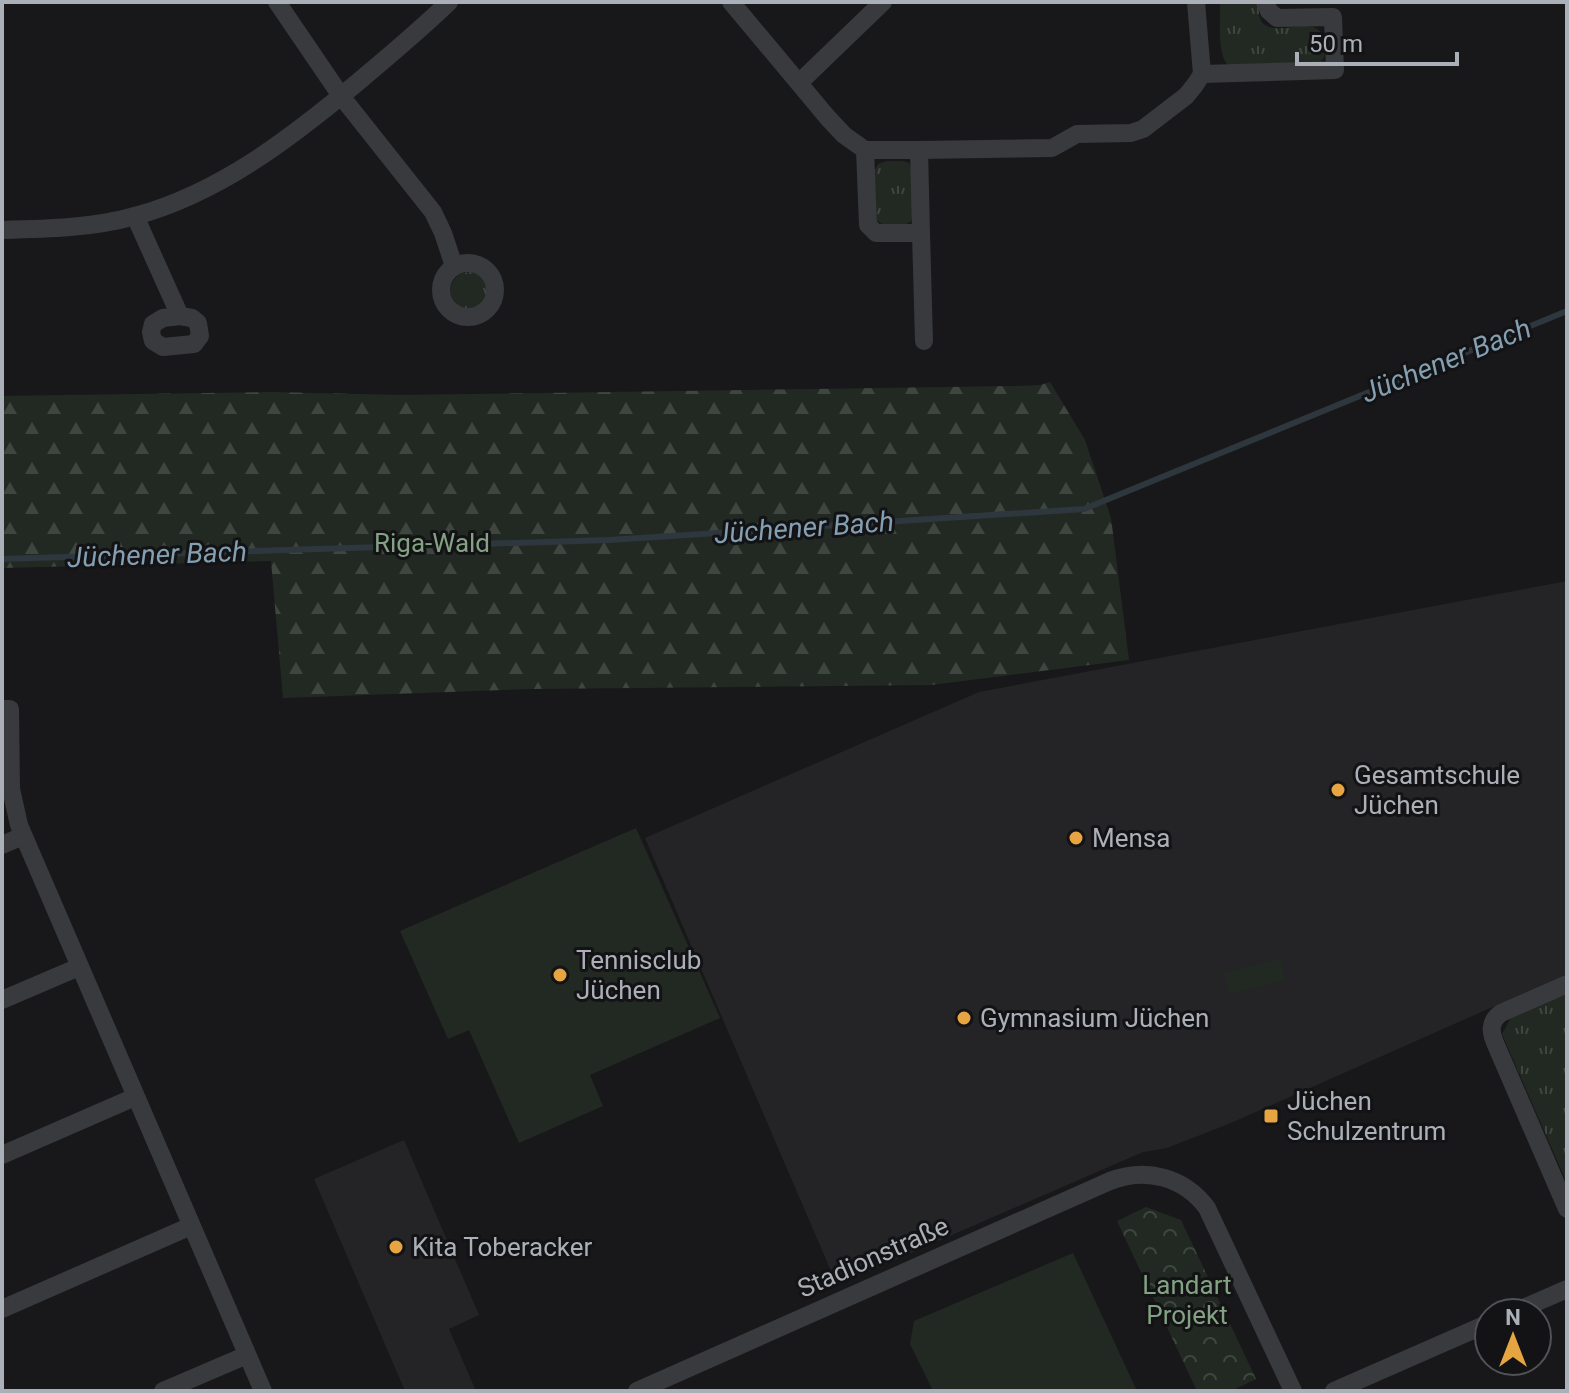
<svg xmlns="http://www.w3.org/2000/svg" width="1569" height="1393" viewBox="0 0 1569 1393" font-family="Roboto,sans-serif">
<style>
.built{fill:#242426}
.grass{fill:url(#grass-tufts)}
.forest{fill:url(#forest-firs)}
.park{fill:url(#park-crowns)}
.garden{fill:#222922}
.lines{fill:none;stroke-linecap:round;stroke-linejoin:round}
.stream{stroke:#2e373d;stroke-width:6}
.minor{stroke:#393a3e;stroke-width:18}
.poi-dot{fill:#e7a542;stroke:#131315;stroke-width:3}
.labels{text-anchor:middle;stroke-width:6;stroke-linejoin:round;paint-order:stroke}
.park-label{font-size:26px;fill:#83a283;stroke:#131315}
.poi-label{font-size:26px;fill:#abb0b8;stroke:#131315;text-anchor:start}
.street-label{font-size:26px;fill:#abb0b8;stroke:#131315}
.water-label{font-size:28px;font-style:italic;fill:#849fb1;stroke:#131315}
</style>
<defs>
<pattern id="grass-tufts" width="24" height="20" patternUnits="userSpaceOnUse" patternTransform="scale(2)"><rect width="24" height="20" fill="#222922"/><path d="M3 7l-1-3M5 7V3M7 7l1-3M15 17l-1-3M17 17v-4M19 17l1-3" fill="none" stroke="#3f4640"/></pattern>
<pattern id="forest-firs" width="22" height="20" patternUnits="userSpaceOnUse" patternTransform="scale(2)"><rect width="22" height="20" fill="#222922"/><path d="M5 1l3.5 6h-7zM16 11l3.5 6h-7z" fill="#3f4640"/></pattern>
<pattern id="park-crowns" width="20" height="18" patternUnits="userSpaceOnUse" patternTransform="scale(2)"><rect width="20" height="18" fill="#222922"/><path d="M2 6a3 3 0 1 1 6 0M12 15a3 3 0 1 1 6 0" fill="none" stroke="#3f4640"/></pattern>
</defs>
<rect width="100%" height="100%" fill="#18181a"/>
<g class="built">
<path d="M 1567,581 L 1567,974 L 1231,1123 L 1167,1148 L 1143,1152 L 837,1285 L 645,838 L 979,692 Z"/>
<path d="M 404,1140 L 479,1315 L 449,1329 L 476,1391 L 405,1391 L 314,1179 Z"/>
</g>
<g class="grass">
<path d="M 1220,2 L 1258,2 C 1259,10 1258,21 1265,25 C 1284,37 1327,8 1325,51 C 1325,59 1322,61 1315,65 L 1230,67 C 1216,56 1221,20 1220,2 Z"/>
<path d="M 887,161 L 903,161 L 909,163 C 915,177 915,206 911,221 C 903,228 883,229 876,219 L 874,171 L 878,164 Z"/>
<circle cx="470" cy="292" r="20"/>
<path d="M 1567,991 L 1567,1183 L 1502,1034 L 1513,1014 Z"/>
</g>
<path class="forest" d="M 1050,382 L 1085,440 L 1111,518 L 1129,660 L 931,685 L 530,689 L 283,698 L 271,561 L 2,568 L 2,396 L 274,392 L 402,395 L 1015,386 L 1040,385 Z"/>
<path class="park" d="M 1146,1207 L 1181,1220 L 1256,1379 L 1231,1391 L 1197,1391 L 1117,1221 Z"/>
<g class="garden">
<path d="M 636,828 L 720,1018 L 590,1075 L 603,1106 L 519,1143 L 469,1030 L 448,1039 L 400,931 Z"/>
<path d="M 1280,959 L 1285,980 L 1229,994 L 1224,973 Z"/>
<path d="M 1073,1253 L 1137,1391 L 933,1391 L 910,1344 L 914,1321 Z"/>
</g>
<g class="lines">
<path class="stream" d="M 2,559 L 609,540 L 1084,509 L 1567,311"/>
<g class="minor">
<path d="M 277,2 L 341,96 L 433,212 L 443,233 L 454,266"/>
<path d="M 731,2 L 828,118 L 844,135 L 865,150 L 868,225 L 876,233 L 921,233 L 924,341"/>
<path d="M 1202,74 L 1335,70 L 1333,17 L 1277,18 L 1269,11 L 1265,2"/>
<path d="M 800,82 L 883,2"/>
<path d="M 865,150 L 919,150 L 921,233"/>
<path d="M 919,150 L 1052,148 L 1077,134 L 1131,133 L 1143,129 L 1186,96 L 1195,85 L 1202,74 L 1196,2"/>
<path d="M 135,216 L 180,316 L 163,318 L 153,324 L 151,332 L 153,341 L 163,347 L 194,344 L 200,336 L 198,323 L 192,318 L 180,316"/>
<path d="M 2,230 C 46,229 93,228 135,216 C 220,193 292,137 358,82 C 389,56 420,30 449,2"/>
<circle cx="468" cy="290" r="27"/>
<path d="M 2,709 L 10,709 L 11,789 L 19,825 L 263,1391"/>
<path d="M 2,845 L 23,836"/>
<path d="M 1567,984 L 1501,1013 C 1489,1022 1490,1032 1496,1045 L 1567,1209"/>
<path d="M 2,1000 L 79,967"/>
<path d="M 2,1155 L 135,1097"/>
<path d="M 2,1309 L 191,1226"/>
<path d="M 1512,1313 L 1567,1289"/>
<path d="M 163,1391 L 247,1355"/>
<path d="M 637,1391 L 1110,1181 C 1146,1167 1184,1177 1207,1208 L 1293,1391"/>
<path d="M 1334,1391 L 1489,1323"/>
</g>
</g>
<g class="poi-dot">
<circle cx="1338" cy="790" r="8"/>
<circle cx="1076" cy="838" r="8"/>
<circle cx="560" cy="975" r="8"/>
<circle cx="964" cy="1018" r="8"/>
<rect x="1263" y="1108" width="16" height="16" rx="4"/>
<circle cx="396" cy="1247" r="8"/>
</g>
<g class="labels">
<g class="park-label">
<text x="432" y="552">Riga-Wald</text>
<text x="1187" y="1294">Landart<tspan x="1187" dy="30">Projekt</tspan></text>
</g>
<g class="poi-label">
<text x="1354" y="784">Gesamtschule<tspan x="1354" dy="30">Jüchen</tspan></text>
<text x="1092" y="847">Mensa</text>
<text x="576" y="969">Tennisclub<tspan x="576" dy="30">Jüchen</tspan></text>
<text x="980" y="1027">Gymnasium Jüchen</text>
<text x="1287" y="1110">Jüchen<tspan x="1287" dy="30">Schulzentrum</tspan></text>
<text x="412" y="1256">Kita Toberacker</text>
</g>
<g class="street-label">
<text transform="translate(873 1257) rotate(-24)" y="9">Stadionstraße</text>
</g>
<g class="water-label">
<text transform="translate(1446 360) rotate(-22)" y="10">Jüchener Bach</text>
<text transform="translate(804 527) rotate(-4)" y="10">Jüchener Bach</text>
<text transform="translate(157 554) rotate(-2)" y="10">Jüchener Bach</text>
</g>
</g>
<rect width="1569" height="1393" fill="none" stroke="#abb0b8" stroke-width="8"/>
<g transform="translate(1513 1337)"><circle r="38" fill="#131315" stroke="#505256" stroke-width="2"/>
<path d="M0-6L14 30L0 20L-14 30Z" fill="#e7a542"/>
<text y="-12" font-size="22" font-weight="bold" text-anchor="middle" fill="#abb0b8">N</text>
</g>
<path d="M1297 52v12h160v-12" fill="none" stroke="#abb0b8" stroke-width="4"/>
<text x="1309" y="52" font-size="24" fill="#abb0b8" stroke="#131315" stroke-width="6" paint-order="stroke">50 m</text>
</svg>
